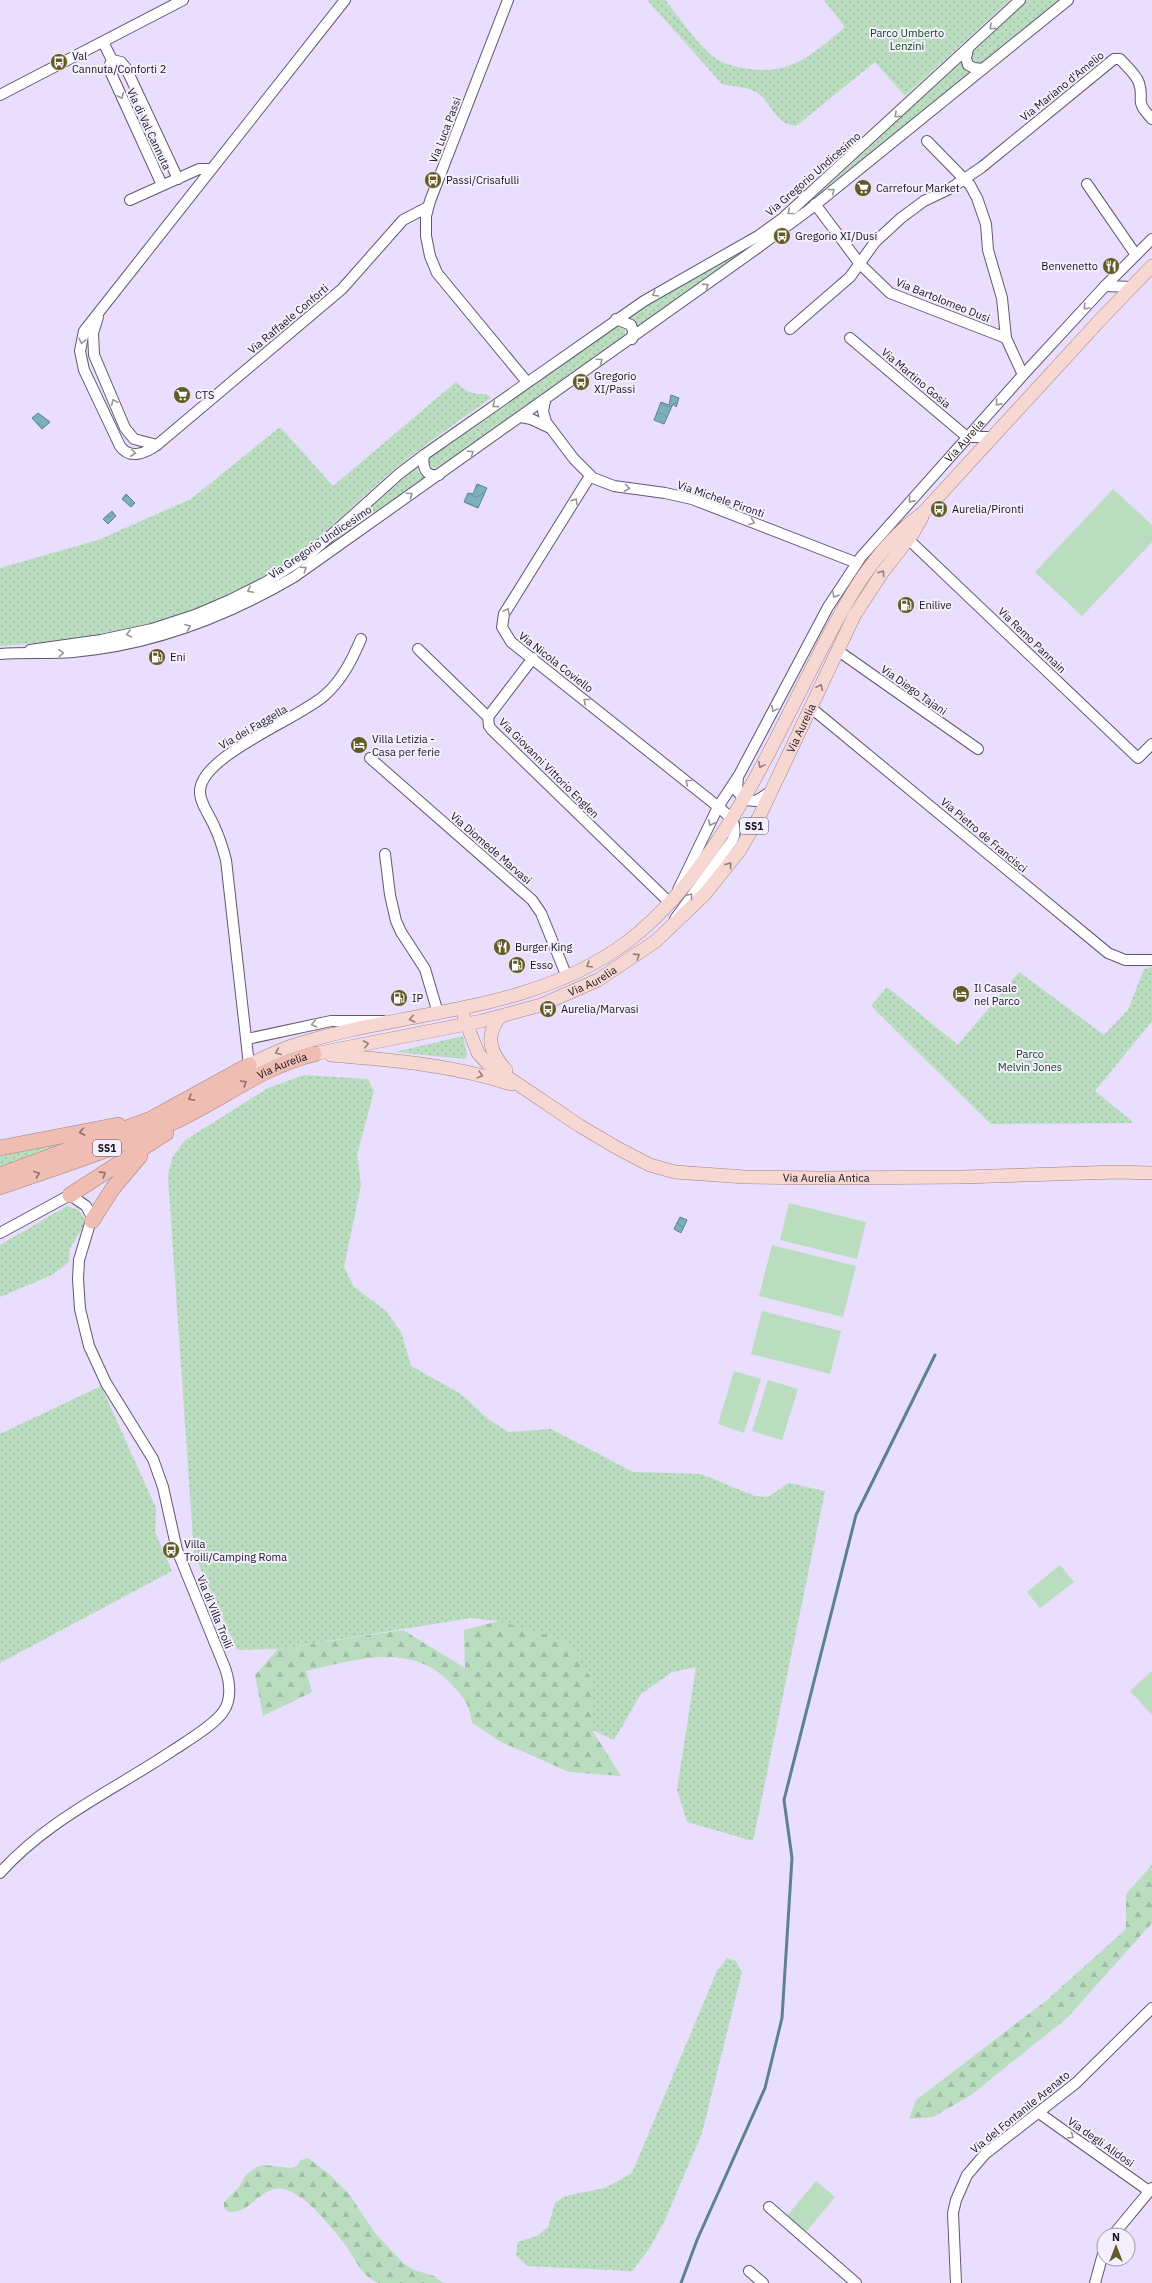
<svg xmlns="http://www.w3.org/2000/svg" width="1152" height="2283" viewBox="0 0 1152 2283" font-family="'IBM Plex Sans',sans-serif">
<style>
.grass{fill:url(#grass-dots)}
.forest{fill:url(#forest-firs)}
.pitch{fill:#b9ddbe}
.water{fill:url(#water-waves);stroke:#5e818e}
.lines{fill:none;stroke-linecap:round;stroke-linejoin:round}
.stream{stroke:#5e818e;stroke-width:3}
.minor-casing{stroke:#625773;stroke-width:12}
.major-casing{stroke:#a4827f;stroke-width:14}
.highway-casing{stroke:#a4827f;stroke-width:16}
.minor{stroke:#fff;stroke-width:10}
.major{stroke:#f6d7d1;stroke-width:13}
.highway{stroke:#f0bdb3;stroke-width:15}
.oneway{stroke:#97959a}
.oneway2{stroke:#927f80}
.oneway3{stroke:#8e7070}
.labels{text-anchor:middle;stroke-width:4;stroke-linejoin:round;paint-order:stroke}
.shield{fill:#f3effc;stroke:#595561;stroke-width:1}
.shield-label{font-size:10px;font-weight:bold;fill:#17131e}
.park-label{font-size:11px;fill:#0c441d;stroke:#f3effc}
.poi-label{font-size:11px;fill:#17131e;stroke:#f3effc;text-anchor:start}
.street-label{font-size:11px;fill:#17131e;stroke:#f3effc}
</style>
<defs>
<pattern id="grass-dots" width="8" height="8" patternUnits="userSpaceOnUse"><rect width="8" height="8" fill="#b9ddbe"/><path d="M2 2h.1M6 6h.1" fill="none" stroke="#9ebda3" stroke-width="1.8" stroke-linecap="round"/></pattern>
<pattern id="forest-firs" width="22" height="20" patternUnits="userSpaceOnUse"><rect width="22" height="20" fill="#b9ddbe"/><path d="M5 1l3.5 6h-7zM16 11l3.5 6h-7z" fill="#9ebda3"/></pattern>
<pattern id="water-waves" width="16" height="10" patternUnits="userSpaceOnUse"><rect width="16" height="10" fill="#7db0be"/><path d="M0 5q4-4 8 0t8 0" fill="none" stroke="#6b96a3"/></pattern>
</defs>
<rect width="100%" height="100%" fill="#e9defe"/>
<g class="grass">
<path d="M 649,0 L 665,0 C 680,18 693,39 710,54 C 718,62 732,66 743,68 C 790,77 812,55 845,27 L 824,0 L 1010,0 L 905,96 L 875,62 L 796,126 C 775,125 771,101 756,92 C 745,86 734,87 722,84 L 648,1 Z"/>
<path d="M 1027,0 L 1061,0 L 982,64 L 974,62 L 971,58 L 972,51 Z"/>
<path d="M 960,62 L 964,69 L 970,73 L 804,208 Z"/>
<path d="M 775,230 L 636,330 L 635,322 L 628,317 L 653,300 Z"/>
<path d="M 616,326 L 625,329 L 625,337 L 438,468 L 430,466 L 428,460 L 431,456 Z"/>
<path d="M 456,382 C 466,392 473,395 486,394 L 491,398 C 457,422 423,446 391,472 C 354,503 322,539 282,567 C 199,623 97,639 0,646 L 0,568 L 98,540 L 191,499 L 280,427 L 333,486 Z"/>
<path d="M 417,467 L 418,472 L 425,478 L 315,556 Z"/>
<path d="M 1152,967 L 1152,1021 L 1095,1091 L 1134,1123 L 991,1124 L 871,1006 L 887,987 L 958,1045 L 1019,972 L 1104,1035 L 1128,1010 L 1144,969 Z"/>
<path d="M 463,1036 L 467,1054 L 465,1059 L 395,1052 Z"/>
<path d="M 304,1075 L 368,1079 L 374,1091 L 357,1155 L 361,1185 L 344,1267 L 354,1287 L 386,1311 L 401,1332 L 411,1366 L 461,1394 L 487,1418 L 508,1432 L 551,1429 L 633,1472 L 701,1474 L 755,1496 L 768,1497 L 789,1483 L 825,1491 L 753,1841 L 687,1822 L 677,1790 L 696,1667 L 672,1672 L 640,1695 L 614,1740 L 592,1730 L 592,1680 L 499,1621 L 471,1618 L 278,1649 L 237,1650 L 194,1554 L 168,1177 L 172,1158 L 184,1141 L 268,1088 Z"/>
<path d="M 81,1139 L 0,1168 L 0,1156 Z"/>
<path d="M 67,1206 C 79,1209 83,1212 85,1224 L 70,1248 L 69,1262 L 52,1275 L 0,1297 L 0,1245 Z"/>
<path d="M 101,1386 L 156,1508 L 155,1532 L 172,1571 L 0,1663 L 0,1434 Z"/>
<path d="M 727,1958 L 736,1961 L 742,1972 L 702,2133 L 665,2220 L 649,2249 L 632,2271 L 527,2266 L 516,2255 L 518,2242 L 537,2236 L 548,2227 L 555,2203 L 565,2196 L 605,2188 L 632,2173 L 717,1971 Z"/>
</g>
<g class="forest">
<path d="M 499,1621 L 569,1642 L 592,1680 L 592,1730 L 621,1776 L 569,1772 L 501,1742 L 472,1723 C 469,1703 466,1701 453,1686 C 413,1640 357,1660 306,1671 L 312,1692 L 263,1716 L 255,1675 L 278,1649 L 403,1630 L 465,1668 L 464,1630 Z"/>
<path d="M 1152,1865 L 1152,1923 L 1067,2018 L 971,2095 L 933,2117 L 909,2119 L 916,2100 L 1047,2000 L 1126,1929 L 1126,1894 Z"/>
<path d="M 308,2158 L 330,2175 L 349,2194 L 375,2233 L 403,2263 L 414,2270 L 434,2276 L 443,2283 C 431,2283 388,2283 379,2283 C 360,2276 355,2257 344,2243 C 329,2225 306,2194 283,2189 C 261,2185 251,2214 229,2212 L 224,2208 L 224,2202 L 239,2187 L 246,2175 L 257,2167 L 264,2165 L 291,2168 L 297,2166 L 301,2160 Z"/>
</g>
<g class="pitch">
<path d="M 1113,489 L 1152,525 L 1152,542 L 1082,616 L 1035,572 Z"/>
<path d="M 789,1203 L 866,1222 L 857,1259 L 780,1240 Z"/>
<path d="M 772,1245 L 856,1266 L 843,1317 L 759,1296 Z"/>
<path d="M 762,1311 L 841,1331 L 830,1374 L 751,1354 Z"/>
<path d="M 734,1371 L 761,1379 L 744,1433 L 718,1424 Z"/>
<path d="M 768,1380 L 798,1389 L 782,1440 L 752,1431 Z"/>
<path d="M 1060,1565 L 1074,1582 L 1040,1608 L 1027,1592 Z"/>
<path d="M 1152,1671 L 1152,1715 L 1130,1691 Z"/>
<path d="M 816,2181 L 835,2197 L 805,2233 L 786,2217 Z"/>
</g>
<g class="water">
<path d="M 671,395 L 679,398 L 676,407 L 673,404 L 664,424 L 654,420 L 661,402 L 669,405 Z"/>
<path d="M 38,413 L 50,422 L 42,429 L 32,418 Z"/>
<path d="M 477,484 L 487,488 L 478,508 L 464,502 L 468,493 L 473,494 Z"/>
<path d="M 126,494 L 135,503 L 131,507 L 122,499 Z"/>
<path d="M 112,511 L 116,516 L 108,524 L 103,519 Z"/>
<path d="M 680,1217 L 687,1220 L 681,1233 L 674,1229 Z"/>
</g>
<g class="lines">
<path class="stream" d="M 681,2283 L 697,2240 L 765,2088 L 782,2018 L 792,1858 L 784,1800 L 856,1515 L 935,1355"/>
<g class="minor-casing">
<g id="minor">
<path d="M 345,0 L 84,331 L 80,351 L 84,370 L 120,446 C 130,460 146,453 157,445 L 342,289 L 403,220 L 428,207"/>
<path d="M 508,0 L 430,201 L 426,216 L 426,236 L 430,256 L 437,273 L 527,382"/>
<path d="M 103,42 L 112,60"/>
<path d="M 968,49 L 966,58 L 968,65 L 974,68 L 983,69"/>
<path d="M 0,95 L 183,0"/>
<path d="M 927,141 L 970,185 L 977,198 L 986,224 L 988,250 L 1002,298 L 1006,338 L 1023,375"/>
<path d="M 1087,184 L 1136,255"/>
<path d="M 162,185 L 110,71 L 109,67 L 112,60 L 121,62 L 126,68 L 178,179"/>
<path d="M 130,200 L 199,169 L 211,169"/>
<path d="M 815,204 L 860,264 L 890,293 L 1006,338"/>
<path d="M 1105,286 L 1132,287"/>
<path d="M 98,317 L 93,333 L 94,355 L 125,428 L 134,439 L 157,445"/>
<path d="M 616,319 L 631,325 L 633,331 L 632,339"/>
<path d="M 790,329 L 850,277 L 875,242 L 901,218 L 924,201 L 951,188 L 982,167 L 1114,59 L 1120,59 C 1126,66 1136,74 1139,83 C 1145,102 1133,99 1152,119"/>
<path d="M 850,338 L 967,437 L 993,437"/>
<path d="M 545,401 L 543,411 L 546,422 L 574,459 L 593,478 L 614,486 L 665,493 L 692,499 L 857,563"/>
<path d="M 521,417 L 531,419 L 548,427"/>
<path d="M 424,455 C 422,467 425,477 439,475"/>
<path d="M 590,476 L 504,614 L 502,627 L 511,642 L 711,801 C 724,812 742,822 732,841 L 675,919"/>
<path d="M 908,539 L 1138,758 L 1152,744"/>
<path d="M 418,649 L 488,717 L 489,726 L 492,730 L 669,902"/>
<path d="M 30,650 L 101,640 L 152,629 L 195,615 L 230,600 L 266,582 L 310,554 L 399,474 L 424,455 L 644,301 L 758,236 L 783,218 L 1020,0"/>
<path d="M 837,650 L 978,749"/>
<path d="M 0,654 C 24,652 49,654 73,652 C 152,645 226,617 294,577 L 756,249 L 810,209 L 1068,0"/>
<path d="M 810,707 L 1108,953 L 1125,960 L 1152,960"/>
<path d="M 488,717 L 533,658"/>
<path d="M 370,758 L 532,900 L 541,913 L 567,977"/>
<path d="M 738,777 L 737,791 L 745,800 L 756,801 L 770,792"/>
<path d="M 385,854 L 390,895 L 396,921 L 401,932 L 425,969 L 438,1013"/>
<path id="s1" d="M 678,890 L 718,807 L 739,775 L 828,607 L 861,557 L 1023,375 L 1105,286 L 1152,239"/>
<path d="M 247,1039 L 331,1021 L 383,1021"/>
<path d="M 249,1065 L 226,860 C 223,849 220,838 215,828 C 211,817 200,804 200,792 C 199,756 299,719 325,695 C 342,680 352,660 361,639"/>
<path d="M 0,1233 L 70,1195 L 86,1206 L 92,1217 L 79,1260 L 78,1279 L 80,1309 L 89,1346 L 106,1383 L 153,1459 L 163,1487 L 177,1550 L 225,1668 C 230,1682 232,1700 223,1712 C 213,1726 187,1741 172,1751 C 114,1790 48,1819 0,1873"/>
<path d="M 1039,2113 L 1149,2191"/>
<path d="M 769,2207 L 856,2283"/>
<path d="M 1113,2235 L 1152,2188"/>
<path d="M 749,2271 L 763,2283"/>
<path d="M 956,2283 L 953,2213 L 956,2200 L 967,2175 L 985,2154 L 1076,2083 L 1152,2008"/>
<path d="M 1095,2283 L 1104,2250"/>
</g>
</g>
<g class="major-casing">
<g id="major">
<path id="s2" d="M 464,1017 L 478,1053 L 488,1064 L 580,1126 L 619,1149 L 650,1165 L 675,1172 L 745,1177 L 821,1178 L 963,1177 L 1118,1172 L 1152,1173"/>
<path d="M 500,1017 C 484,1036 491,1054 506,1070"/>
<path id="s3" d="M 314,1054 L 482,1021 L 541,1005 L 598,980 L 656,941 L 705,894 L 740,850 L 760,815 L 854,616 L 882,573 L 913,533 L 922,517"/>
<path d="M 331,1055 C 393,1060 452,1065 511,1084"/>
<path d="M 249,1065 C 263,1058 277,1051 292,1046 C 403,1009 529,1015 627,942 C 711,879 764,762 811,670 C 840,613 869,552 923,513 L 1101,319 L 1152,266"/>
</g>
</g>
<g class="highway-casing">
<g id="highway">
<path d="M 0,1148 L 118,1125"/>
<path d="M 0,1175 L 151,1119 L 249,1065"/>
<path id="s4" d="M 0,1187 C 60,1166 122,1147 180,1119 C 225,1097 264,1066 314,1054"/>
<path d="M 70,1195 L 166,1133"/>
<path d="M 92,1221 L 113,1188 L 140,1156"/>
</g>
</g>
<use href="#minor" class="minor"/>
<use href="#major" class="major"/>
<use href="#highway" class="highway"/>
</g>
<defs><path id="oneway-chevron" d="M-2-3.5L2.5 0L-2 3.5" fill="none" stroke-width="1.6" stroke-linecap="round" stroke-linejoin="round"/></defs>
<g class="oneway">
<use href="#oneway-chevron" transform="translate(992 27) rotate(137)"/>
<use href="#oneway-chevron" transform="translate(121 96) rotate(65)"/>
<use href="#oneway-chevron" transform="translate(897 115) rotate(137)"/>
<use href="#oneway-chevron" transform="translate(832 191) rotate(-39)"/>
<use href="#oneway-chevron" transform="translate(790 212) rotate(141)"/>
<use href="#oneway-chevron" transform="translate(706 286) rotate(-36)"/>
<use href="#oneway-chevron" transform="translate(655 294) rotate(149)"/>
<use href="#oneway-chevron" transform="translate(1086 307) rotate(133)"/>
<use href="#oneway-chevron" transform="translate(82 341) rotate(102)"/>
<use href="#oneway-chevron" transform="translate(600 361) rotate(-35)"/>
<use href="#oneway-chevron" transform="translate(114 402) rotate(-114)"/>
<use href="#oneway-chevron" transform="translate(998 403) rotate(132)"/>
<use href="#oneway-chevron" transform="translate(495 405) rotate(144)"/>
<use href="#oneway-chevron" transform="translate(133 453) rotate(7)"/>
<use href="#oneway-chevron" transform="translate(471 453) rotate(-35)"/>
<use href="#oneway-chevron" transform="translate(627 488) rotate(8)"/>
<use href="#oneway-chevron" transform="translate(410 495) rotate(-35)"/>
<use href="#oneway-chevron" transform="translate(911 500) rotate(132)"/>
<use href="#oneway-chevron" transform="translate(575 501) rotate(-58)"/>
<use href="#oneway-chevron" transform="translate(752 522) rotate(21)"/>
<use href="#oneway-chevron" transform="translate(304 569) rotate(-34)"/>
<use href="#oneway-chevron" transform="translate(250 590) rotate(153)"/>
<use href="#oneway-chevron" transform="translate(835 595) rotate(122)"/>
<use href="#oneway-chevron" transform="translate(507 611) rotate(-62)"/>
<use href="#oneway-chevron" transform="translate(188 627) rotate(-21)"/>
<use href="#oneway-chevron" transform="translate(129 634) rotate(168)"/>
<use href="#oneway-chevron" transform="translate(61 653) rotate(-3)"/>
<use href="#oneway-chevron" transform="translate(586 701) rotate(-141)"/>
<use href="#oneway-chevron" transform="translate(774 709) rotate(118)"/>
<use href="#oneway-chevron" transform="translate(688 782) rotate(-141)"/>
<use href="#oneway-chevron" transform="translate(711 823) rotate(115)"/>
<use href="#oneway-chevron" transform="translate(690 896) rotate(-53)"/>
<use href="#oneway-chevron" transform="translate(314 1024) rotate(169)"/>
<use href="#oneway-chevron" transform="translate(1071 2136) rotate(35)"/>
</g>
<g class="oneway2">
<use href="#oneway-chevron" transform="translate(882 573) rotate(-55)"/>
<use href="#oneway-chevron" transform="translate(820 687) rotate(-65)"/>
<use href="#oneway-chevron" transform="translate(761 765) rotate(118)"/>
<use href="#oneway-chevron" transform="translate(729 865) rotate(-53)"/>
<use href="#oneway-chevron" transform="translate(637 956) rotate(-33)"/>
<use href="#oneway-chevron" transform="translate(589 965) rotate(150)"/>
<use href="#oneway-chevron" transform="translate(412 1019) rotate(169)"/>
<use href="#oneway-chevron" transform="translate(366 1044) rotate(-11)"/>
<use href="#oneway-chevron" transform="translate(278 1052) rotate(157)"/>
<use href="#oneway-chevron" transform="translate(480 1075) rotate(15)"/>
</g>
<g class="oneway3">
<use href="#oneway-chevron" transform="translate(244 1083) rotate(-31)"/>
<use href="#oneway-chevron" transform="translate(191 1098) rotate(150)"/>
<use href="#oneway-chevron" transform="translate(82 1132) rotate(169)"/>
<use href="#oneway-chevron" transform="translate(37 1174) rotate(-20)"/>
<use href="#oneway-chevron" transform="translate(103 1174) rotate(-33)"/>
</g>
<defs>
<g id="bus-disc" transform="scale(0.9)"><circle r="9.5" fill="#635a27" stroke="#f3effc"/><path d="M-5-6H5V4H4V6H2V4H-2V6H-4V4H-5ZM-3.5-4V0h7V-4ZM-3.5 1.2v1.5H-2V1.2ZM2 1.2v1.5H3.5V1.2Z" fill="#fff"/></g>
<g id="supermarket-disc" transform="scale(0.9)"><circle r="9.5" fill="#635a27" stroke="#f3effc"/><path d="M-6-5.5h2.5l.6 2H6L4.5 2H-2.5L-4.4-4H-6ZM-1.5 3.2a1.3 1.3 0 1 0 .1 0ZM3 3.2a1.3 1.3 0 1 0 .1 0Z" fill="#fff"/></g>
<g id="restaurant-disc" transform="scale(0.9)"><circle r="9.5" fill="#635a27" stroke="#f3effc"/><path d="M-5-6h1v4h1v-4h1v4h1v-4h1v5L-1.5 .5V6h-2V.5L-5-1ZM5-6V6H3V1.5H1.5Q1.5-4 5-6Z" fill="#fff"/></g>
<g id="fuel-disc" transform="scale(0.9)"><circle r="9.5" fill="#635a27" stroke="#f3effc"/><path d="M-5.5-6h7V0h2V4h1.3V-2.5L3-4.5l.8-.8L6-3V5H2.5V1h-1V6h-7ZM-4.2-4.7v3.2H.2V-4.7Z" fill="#fff"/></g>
<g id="hotel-disc" transform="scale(0.9)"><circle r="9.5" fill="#635a27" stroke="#f3effc"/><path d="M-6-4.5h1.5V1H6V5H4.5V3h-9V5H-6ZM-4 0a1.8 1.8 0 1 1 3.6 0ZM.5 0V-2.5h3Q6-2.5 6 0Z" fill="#fff"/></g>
</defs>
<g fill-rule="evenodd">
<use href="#bus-disc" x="59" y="62"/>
<use href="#bus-disc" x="433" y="180"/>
<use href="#supermarket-disc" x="863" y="188"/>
<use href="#bus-disc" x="782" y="236"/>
<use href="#restaurant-disc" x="1111" y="266"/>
<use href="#bus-disc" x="581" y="382"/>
<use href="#supermarket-disc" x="182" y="395"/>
<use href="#bus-disc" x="939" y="509"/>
<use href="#fuel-disc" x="906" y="605"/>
<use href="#fuel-disc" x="157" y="657"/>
<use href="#hotel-disc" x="359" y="745"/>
<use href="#restaurant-disc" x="502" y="947"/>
<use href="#fuel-disc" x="517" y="965"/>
<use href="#hotel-disc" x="961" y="994"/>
<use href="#fuel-disc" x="399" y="998"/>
<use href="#bus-disc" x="548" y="1009"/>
<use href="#bus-disc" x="171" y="1550"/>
</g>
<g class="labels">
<g class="shield">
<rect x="740" y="818" width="28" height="16" rx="3"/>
<rect x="93" y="1140" width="28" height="16" rx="3"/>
</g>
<g class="shield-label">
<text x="754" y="830">SS1</text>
<text x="107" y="1152">SS1</text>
</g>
<g class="park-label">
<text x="907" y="37">Parco Umberto<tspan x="907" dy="13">Lenzini</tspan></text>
<text x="1030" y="1058">Parco<tspan x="1030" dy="13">Melvin Jones</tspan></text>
</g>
<g class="poi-label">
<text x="72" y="60">Val<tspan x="72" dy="13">Cannuta/Conforti 2</tspan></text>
<text x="446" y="184">Passi/Crisafulli</text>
<text x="876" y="192">Carrefour Market</text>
<text x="795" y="240">Gregorio XI/Dusi</text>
<text x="1098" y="270" text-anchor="end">Benvenetto</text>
<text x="594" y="380">Gregorio<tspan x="594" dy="13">XI/Passi</tspan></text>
<text x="195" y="399">CTS</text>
<text x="952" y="513">Aurelia/Pironti</text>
<text x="919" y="609">Enilive</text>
<text x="170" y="661">Eni</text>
<text x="372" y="743">Villa Letizia -<tspan x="372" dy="13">Casa per ferie</tspan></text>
<text x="515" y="951">Burger King</text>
<text x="530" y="969">Esso</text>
<text x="974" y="992">Il Casale<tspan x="974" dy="13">nel Parco</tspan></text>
<text x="412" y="1002">IP</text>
<text x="561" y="1013">Aurelia/Marvasi</text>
<text x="184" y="1548">Villa<tspan x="184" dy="13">Troili/Camping Roma</tspan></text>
</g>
<g class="street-label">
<text transform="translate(1062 86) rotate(-39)" y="4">Via Mariano d'Amelio</text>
<text transform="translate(149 129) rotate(65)" y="4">Via di Val Cannuta</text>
<text transform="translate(445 130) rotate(-69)" y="4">Via Luca Passi</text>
<text transform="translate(813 174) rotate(-41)" y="4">Via Gregorio Undicesimo</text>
<text transform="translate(943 300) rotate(22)" y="4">Via Bartolomeo Dusi</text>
<text transform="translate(288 319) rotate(-40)" y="4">Via Raffaele Conforti</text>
<text transform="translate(916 378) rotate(40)" y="4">Via Martino Gosia</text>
<text dy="4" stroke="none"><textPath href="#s1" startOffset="536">Via Aurelia</textPath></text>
<text transform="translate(721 499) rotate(19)" y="4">Via Michele Pironti</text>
<text transform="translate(320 542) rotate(-34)" y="4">Via Gregorio Undicesimo</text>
<text transform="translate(1032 640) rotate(44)" y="4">Via Remo Pannain</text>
<text transform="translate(556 662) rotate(38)" y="4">Via Nicola Coviello</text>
<text transform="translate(914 690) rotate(35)" y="4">Via Diego Tajani</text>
<text transform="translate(253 727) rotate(-30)" y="4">Via dei Faggella</text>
<text dy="4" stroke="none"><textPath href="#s3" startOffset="625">Via Aurelia</textPath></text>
<text transform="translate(549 768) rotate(45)" y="4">Via Giovanni Vittorio Englen</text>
<text transform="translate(984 835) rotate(40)" y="4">Via Pietro de Francisci</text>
<text transform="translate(491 848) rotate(41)" y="4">Via Diomede Marvasi</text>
<text dy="4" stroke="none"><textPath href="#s3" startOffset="289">Via Aurelia</textPath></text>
<text dy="4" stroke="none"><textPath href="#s4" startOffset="308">Via Aurelia</textPath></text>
<text dy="4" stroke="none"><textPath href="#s2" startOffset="422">Via Aurelia Antica</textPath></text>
<text transform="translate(215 1612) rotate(68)" y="4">Via di Villa Troili</text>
<text transform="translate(1020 2112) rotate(-39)" y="4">Via del Fontanile Arenato</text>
<text transform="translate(1101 2142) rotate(35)" y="4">Via degli Alidosi</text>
</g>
</g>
<g transform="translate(1116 2247)"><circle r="19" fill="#f3effc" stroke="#9b97a3"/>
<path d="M0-3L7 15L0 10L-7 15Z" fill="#635a27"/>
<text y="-6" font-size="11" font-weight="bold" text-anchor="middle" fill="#17131e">N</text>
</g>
</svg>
